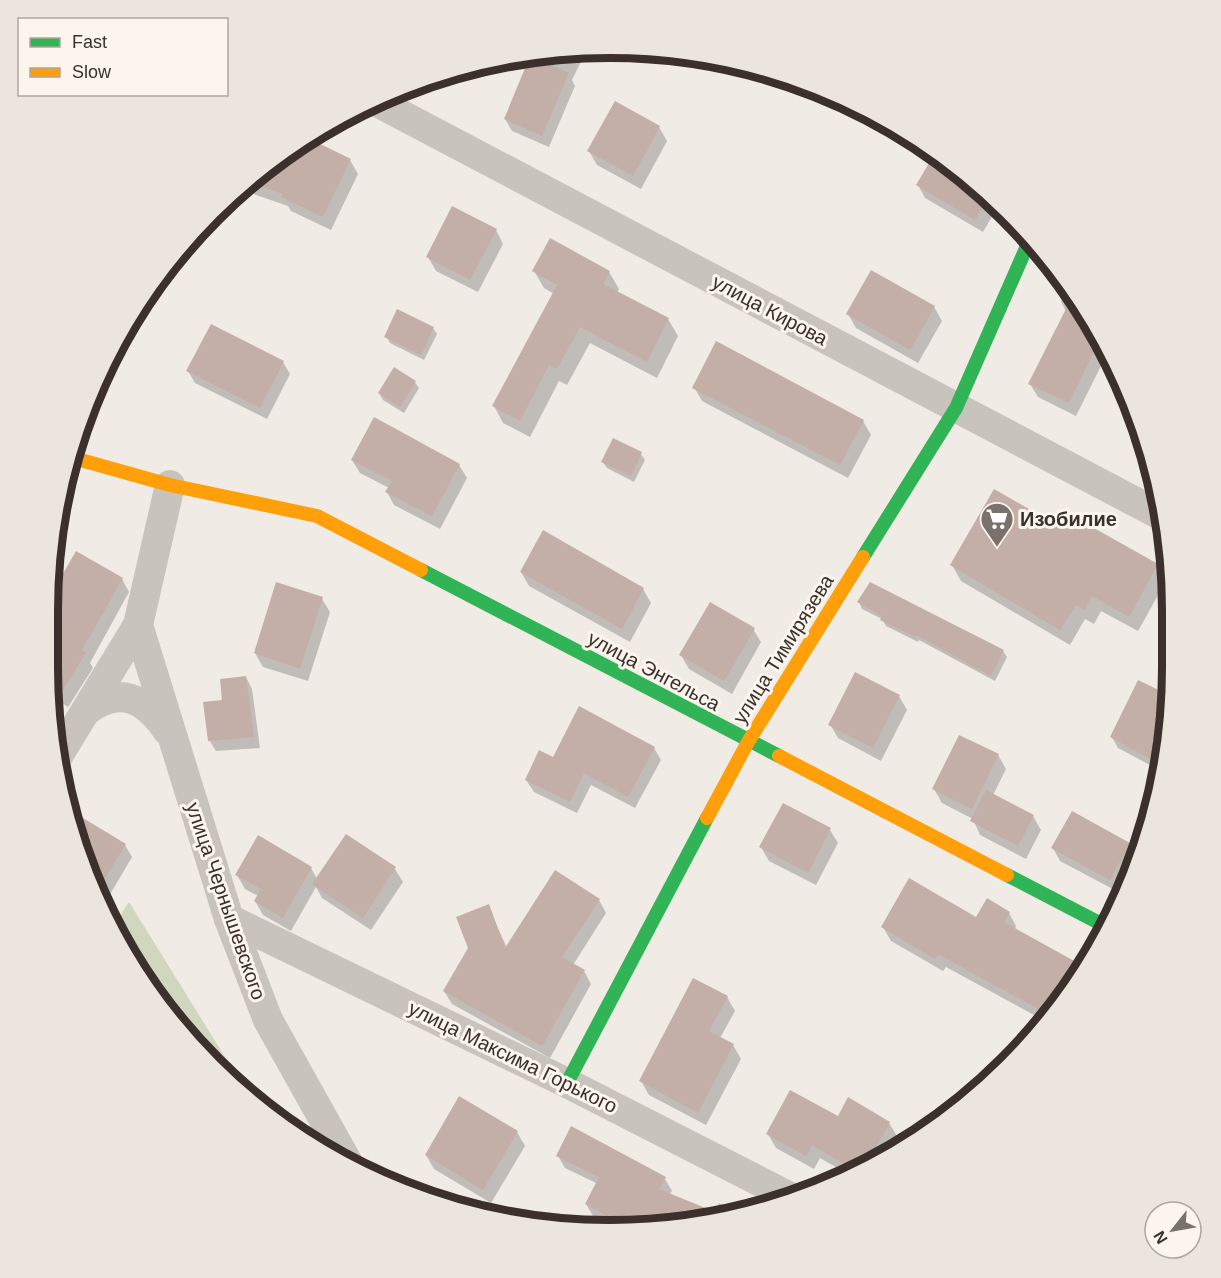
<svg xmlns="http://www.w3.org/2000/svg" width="1221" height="1278" viewBox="0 0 1221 1278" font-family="Arial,sans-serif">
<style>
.green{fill:#d1d6bf}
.shadow{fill:#0003}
.building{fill:#c3afa7}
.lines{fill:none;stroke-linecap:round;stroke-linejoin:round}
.street{stroke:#c9c3be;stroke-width:30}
.fast{stroke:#30b455;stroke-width:14}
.slow{stroke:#ff9f0a;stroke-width:14}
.labels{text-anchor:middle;stroke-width:6;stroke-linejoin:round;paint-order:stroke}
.street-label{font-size:20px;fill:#3b302b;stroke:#fbf5ee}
.poi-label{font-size:20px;font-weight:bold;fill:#3b302b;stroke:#fbf5ee;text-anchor:start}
.rim{fill:none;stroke:#3b302b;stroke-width:8}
</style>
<rect width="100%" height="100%" fill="#f0ebe5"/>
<path class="green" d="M 129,902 L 251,1099 L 239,1090 L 143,980 L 114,925 Z"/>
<g class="shadow">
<path d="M 586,51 L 572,80 L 575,86 L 549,147 L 512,131 L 505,119 L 540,53 Z"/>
<path d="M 659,127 L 667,141 L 641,189 L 597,165 L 589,151 Z"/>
<path d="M 307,139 L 350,160 L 358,174 L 331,230 L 291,211 L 288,206 L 245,191 L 242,186 Z"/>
<path d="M 953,164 L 998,206 L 983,232 L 925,198 L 918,185 Z"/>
<path d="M 496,230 L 503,244 L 478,292 L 436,271 L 428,257 Z"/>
<path d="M 534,271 L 609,272 L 619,289 L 617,293 L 668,319 L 678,336 L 657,378 L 590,343 L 567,385 L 559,381 L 530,437 L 503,423 L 494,406 L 554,294 L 544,288 Z"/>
<path d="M 1068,288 L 1098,330 L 1108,352 L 1076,416 L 1038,397 L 1030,384 L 1066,312 L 1061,301 Z"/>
<path d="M 934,307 L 942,321 L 918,363 L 856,328 L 848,314 Z"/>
<path d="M 433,328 L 437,334 L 424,360 L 390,343 L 386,336 Z"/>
<path d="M 283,362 L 290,374 L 267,419 L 195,383 L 188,371 Z"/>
<path d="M 415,382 L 419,388 L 404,413 L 383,400 L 379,393 Z"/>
<path d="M 694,387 L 863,421 L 871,435 L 848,478 L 702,401 Z"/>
<path d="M 614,440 L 641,454 L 645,460 L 634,482 L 607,468 L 603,462 Z"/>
<path d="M 352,460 L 459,465 L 467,478 L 440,529 L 394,505 L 387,492 L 389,488 L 360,473 Z"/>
<path d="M 1062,530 L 1157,565 L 1166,581 L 1138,631 L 1101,611 L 1094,624 L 1085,619 L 1070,645 L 961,581 L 952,565 Z"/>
<path d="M 521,572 L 643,589 L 651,603 L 630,642 L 529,586 Z"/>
<path d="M 122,579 L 129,592 L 90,663 L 93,668 L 68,707 L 55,698 L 60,628 L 52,622 L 50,599 Z"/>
<path d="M 322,599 L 330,612 L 308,681 L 263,667 L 255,653 Z"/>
<path d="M 859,602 L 1003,651 L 1007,657 L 995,681 L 919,640 L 918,642 L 886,626 L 882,619 L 862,609 Z"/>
<path d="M 753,629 L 761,642 L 732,694 L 689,669 L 681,655 Z"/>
<path d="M 246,677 L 252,689 L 260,748 L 216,751 L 209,740 Z"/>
<path d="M 899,696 L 907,710 L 881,761 L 838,738 L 830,724 Z"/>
<path d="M 1168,696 L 1170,700 L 1168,722 L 1161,735 L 1166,737 L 1163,772 L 1118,748 L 1112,737 Z"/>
<path d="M 654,748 L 661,760 L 635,808 L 591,785 L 577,813 L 534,792 L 526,780 Z"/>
<path d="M 998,755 L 1006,769 L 993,795 L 1033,816 L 1041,830 L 1026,859 L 980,835 L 973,819 L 942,803 L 934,789 Z"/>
<path d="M 69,811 L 125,845 L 132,857 L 109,896 L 91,883 Z"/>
<path d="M 830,830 L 838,843 L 816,885 L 769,861 L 761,847 Z"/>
<path d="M 347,836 L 395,869 L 403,882 L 371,930 L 322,898 L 316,887 L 291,931 L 263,915 L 255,901 L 258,896 L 245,889 L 237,875 L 311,868 L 317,879 Z"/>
<path d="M 1129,844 L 1137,861 L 1124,895 L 1060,861 L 1053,848 Z"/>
<path d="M 599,900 L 606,913 L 573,965 L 584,971 L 591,984 L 550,1058 L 452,1004 L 444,991 L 470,948 L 488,906 L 507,948 Z"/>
<path d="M 1009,913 L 1016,926 L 1015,929 L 1084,969 L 1045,1021 L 946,967 L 943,971 L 891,941 L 883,927 L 977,919 Z"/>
<path d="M 727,997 L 735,1011 L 720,1038 L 733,1045 L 741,1059 L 706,1125 L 649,1095 L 641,1081 Z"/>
<path d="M 1003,1061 L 1009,1064 L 994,1076 Z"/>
<path d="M 838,1118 L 889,1123 L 897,1136 L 885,1157 L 848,1174 L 820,1158 L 814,1169 L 776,1148 L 768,1134 Z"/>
<path d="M 517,1132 L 525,1146 L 491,1203 L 434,1169 L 426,1155 Z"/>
<path d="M 558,1156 L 665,1179 L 672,1191 L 669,1195 L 714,1213 L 719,1203 L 736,1213 L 684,1225 L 609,1225 L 593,1216 L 586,1204 L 598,1184 L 565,1168 Z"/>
</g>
<g class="building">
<path d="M 530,56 L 569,73 L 542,136 L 504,119 Z"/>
<path d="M 615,101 L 660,126 L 633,176 L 587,151 Z"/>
<path d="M 308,138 L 351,159 L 323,217 L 281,197 L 283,194 L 248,182 Z"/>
<path d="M 935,153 L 953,164 L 988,197 L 975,220 L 916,185 Z"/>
<path d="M 452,206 L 497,229 L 470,280 L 426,257 Z"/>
<path d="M 550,238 L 610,271 L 603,284 L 669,318 L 647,362 L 580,327 L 557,369 L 549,365 L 520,421 L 492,406 L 557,285 L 532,271 Z"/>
<path d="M 871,270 L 935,306 L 910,350 L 846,314 Z"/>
<path d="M 1073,295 L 1101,337 L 1069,403 L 1028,384 Z"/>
<path d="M 397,309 L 434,327 L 421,355 L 384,337 Z"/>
<path d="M 211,324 L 284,361 L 260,408 L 186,371 Z"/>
<path d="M 716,341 L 864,420 L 840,465 L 692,388 Z"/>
<path d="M 394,367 L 416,381 L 400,407 L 378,393 Z"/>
<path d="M 374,417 L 460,464 L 432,516 L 385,492 L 392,481 L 351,460 Z"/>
<path d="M 613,438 L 642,452 L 631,476 L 601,462 Z"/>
<path d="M 994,489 L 1062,528 L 1069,514 L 1158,564 L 1129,617 L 1092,596 L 1084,610 L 1076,605 L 1060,630 L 950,565 Z"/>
<path d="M 543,530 L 644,588 L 622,629 L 520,572 Z"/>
<path d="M 76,551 L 123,578 L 82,650 L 86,653 L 55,702 L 52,632 L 55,634 L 63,621 L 51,614 L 50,596 Z"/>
<path d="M 276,582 L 323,597 L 300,669 L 254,653 Z"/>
<path d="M 870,582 L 1004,650 L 991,676 L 916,635 L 915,637 L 880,620 L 882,616 L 857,602 Z"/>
<path d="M 710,602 L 755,628 L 724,681 L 679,655 Z"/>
<path d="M 855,672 L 900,695 L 873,748 L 828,725 Z"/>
<path d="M 246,676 L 254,737 L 208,741 L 203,702 L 222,700 L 220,679 Z"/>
<path d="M 1138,680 L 1169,695 L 1153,729 L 1166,736 L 1163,766 L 1110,737 Z"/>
<path d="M 579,706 L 655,747 L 628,797 L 584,773 L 570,802 L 525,780 L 539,750 L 553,757 Z"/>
<path d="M 959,735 L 999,754 L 972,809 L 932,789 Z"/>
<path d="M 986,790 L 1034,815 L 1018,846 L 970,821 Z"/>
<path d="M 783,803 L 831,828 L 808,873 L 759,847 Z"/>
<path d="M 68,809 L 126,844 L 96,893 L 91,883 Z"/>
<path d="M 1072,811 L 1130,843 L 1110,880 L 1051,848 Z"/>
<path d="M 346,834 L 396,867 L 363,918 L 312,884 Z"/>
<path d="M 258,835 L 312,867 L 283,918 L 254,901 L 261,889 L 235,875 Z"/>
<path d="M 555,870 L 600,899 L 562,957 L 585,970 L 542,1046 L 443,991 L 468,948 L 456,917 L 489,904 L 505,948 Z"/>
<path d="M 909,878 L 976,917 L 987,898 L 1010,912 L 1004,922 L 1085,967 L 1078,980 L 1049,1015 L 938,954 L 935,959 L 881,927 Z"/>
<path d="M 693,978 L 728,996 L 709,1031 L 734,1044 L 698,1113 L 639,1081 Z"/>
<path d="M 790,1090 L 838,1116 L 848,1097 L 890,1122 L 865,1167 L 856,1171 L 812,1145 L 806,1156 L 766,1134 Z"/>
<path d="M 459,1096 L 518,1131 L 483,1190 L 425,1155 Z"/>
<path d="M 571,1126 L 666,1177 L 659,1189 L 725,1216 L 684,1225 L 667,1225 L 645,1216 L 640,1225 L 623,1225 L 585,1204 L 599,1177 L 556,1156 Z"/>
</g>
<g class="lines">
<g class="street">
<path d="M 377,102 L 1164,517"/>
<path d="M 138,625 L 229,919 L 268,1020 L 348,1163"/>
<path d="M 86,711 C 119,685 145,698 167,730"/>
<path d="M 58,756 L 138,625 L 170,485"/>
<path d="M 229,919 L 567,1083 L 794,1199"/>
</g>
<g class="fast">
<path d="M 863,557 L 956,408 L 1031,237"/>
<path d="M 421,570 L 779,756"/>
<path d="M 1007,875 L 1107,927"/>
<path d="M 567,1083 L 707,818"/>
</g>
<g class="slow">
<path d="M 70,457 L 170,485 L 317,516 L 421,570"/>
<path d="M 779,756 L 1007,875"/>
<path d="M 707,818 L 748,742 L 863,557"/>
</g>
</g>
<defs>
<g id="supermarket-pin" transform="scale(1.725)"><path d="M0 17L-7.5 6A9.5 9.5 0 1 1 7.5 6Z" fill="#7a716c" stroke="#fbf5ee"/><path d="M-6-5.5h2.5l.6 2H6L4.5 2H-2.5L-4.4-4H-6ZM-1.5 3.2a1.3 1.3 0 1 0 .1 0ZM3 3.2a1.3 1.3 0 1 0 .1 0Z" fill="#fff"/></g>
</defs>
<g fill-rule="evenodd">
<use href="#supermarket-pin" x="997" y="519"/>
</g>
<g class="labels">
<g class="street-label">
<text transform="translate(770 310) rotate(28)" y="7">улица Кирова</text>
<text transform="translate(783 649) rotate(-58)" y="7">улица Тимирязева</text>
<text transform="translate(654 671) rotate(28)" y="7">улица Энгельса</text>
<text transform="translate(226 901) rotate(71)" y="7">улица Чернышевского</text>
<text transform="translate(513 1057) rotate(26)" y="7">улица Максима Горького</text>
</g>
<g class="poi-label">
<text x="1020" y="526">Изобилие</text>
</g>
</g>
<path d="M0 0H1221V1278H0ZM610 58H610A552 552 0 0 1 1162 610V668A552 552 0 0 1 610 1220H610A552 552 0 0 1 58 668V610A552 552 0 0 1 610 58Z" fill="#ece5de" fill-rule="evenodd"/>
<path class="rim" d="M610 58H610A552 552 0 0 1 1162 610V668A552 552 0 0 1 610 1220H610A552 552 0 0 1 58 668V610A552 552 0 0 1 610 58Z"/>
<rect x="18" y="18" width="210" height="78" fill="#fbf5ee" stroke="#aea6a0" stroke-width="1.5"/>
<rect x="30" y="38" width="30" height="9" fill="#30b455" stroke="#aea6a0" stroke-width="1.5"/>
<text x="72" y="48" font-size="18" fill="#3b302b">Fast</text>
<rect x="30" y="68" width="30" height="9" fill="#ff9f0a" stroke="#aea6a0" stroke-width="1.5"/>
<text x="72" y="78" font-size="18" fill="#3b302b">Slow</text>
<g transform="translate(1173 1230) rotate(239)"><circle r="28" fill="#fbf5ee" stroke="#aea6a0" stroke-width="1.5"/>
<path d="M0-4.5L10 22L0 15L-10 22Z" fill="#7a716c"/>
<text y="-9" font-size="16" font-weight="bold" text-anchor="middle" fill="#3b302b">N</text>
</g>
</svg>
